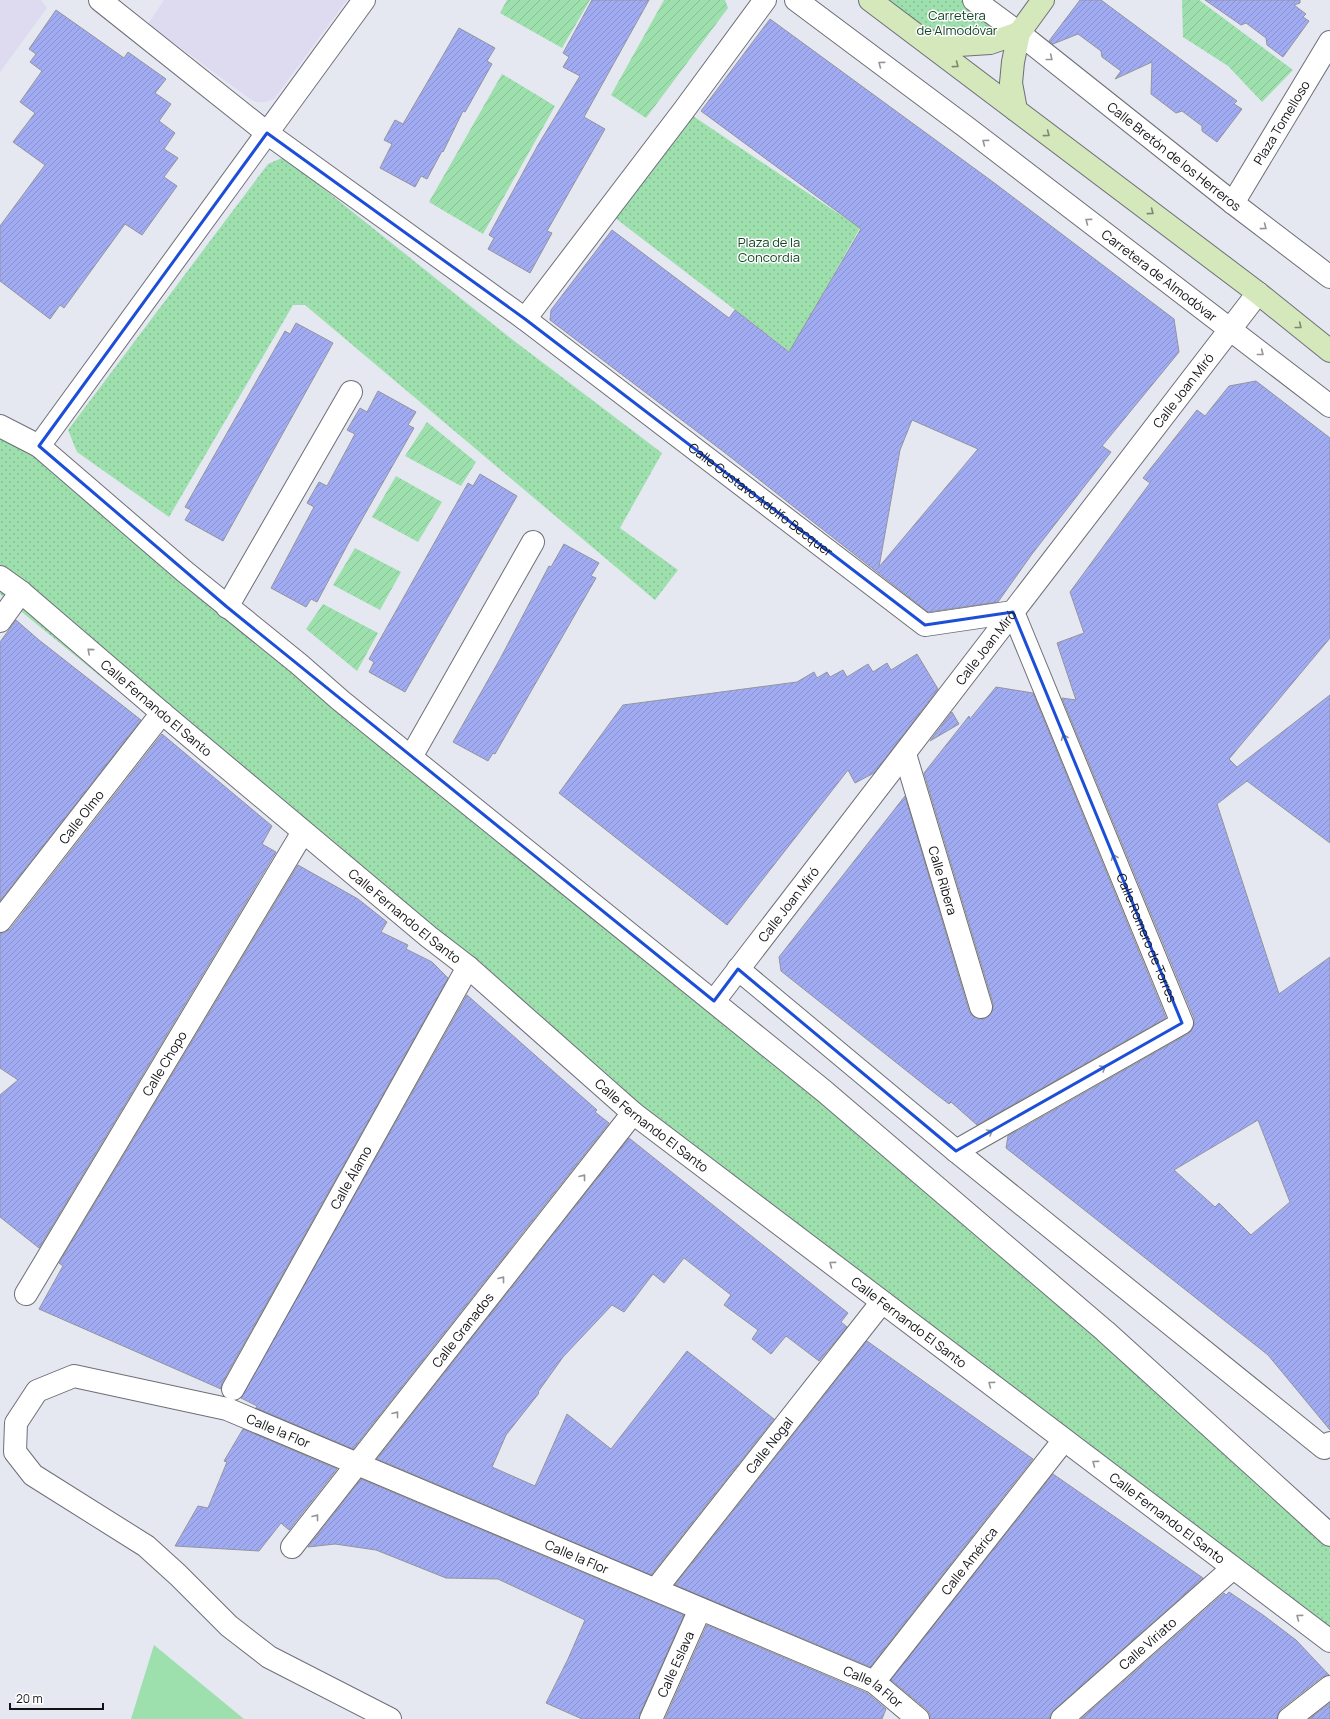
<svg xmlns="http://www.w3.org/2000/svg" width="1330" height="1719" viewBox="0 0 1330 1719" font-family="Manrope,sans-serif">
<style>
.education{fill:#dedbf0}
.grass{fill:#9de0ad}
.park{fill:url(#park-dots)}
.garden{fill:url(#garden-furrows)}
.building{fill:url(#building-hatch);stroke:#93959e;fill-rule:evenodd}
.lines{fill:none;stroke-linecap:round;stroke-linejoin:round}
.pedestrian-casing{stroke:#6e6f78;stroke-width:24}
.minor-casing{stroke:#6e6f78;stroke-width:24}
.secondary-casing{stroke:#6e6f78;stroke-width:24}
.pedestrian{stroke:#fff;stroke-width:22}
.minor{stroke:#fff;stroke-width:22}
.secondary{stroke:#d4e8bc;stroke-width:22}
.oneway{stroke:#959597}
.oneway2{stroke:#7d8872}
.marked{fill:none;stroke:#1d4ed8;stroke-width:3;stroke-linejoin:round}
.labels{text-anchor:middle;stroke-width:3;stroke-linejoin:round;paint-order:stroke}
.park-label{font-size:13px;fill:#124524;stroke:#fff}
.street-label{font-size:13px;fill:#131317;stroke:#fff}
</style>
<defs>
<pattern id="park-dots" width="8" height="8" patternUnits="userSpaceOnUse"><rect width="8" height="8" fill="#9de0ad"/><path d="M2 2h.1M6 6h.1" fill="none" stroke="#86bf94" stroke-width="1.8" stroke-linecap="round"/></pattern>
<pattern id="garden-furrows" width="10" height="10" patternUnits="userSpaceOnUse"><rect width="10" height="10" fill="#9de0ad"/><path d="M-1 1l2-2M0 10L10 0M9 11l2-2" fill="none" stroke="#86bf94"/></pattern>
<pattern id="building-hatch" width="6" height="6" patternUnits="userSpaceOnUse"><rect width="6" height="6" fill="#a0abf1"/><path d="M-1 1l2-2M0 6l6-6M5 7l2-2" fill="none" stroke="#8992ce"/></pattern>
</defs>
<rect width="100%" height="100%" fill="#e5e7f1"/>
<g class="education">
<path d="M 0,0 L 41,0 L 47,8 L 0,72 Z"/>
<path d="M 164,0 L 347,0 L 274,99 L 266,102 L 256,102 L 250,99 L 148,24 Z"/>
</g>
<path class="grass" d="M 154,1645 L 244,1719 L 131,1719 Z"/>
<g class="park">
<path d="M 870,0 L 974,0 L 1019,33 L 925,41 Z"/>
<path d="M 684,110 L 860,228 L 790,352 L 606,211 Z"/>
<path d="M 284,157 L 509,337 L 662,453 L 620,528 L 678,570 L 655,600 L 305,305 L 293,305 L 169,517 L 77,452 L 68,430 L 268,164 Z"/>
<path d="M 0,426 L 514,840 L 1330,1534 L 1330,1641 L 633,1113 L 0,594 Z"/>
</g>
<g class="garden">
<path d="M 507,0 L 590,0 L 562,48 L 500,13 Z"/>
<path d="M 664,0 L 725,0 L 728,8 L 646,118 L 611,95 Z"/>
<path d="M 1182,0 L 1199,0 L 1293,70 L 1262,102 L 1228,66 L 1183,37 Z"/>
<path d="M 502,74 L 555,106 L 483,234 L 429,202 Z"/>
<path d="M 427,422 L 476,462 L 461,486 L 405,456 Z"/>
<path d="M 396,476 L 442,502 L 418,542 L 372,517 Z"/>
<path d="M 355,548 L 401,572 L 380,610 L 333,585 Z"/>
<path d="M 323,604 L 378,633 L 357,671 L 306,629 Z"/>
</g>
<g class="building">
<path d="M 592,0 L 649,0 L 584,117 L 605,129 L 547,231 L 552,233 L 530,273 L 488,249 L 494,238 L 489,235 L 538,145 L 580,76 L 563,67 L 569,57 L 563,53 Z"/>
<path d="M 1080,0 L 1101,0 L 1237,101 L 1234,104 L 1242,109 L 1217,142 L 1202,131 L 1202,126 L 1182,111 L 1176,113 L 1151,94 L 1152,62 L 1115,79 L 1121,71 L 1102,57 L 1101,51 L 1078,34 L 1053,44 L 1049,41 Z"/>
<path d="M 1205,0 L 1300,0 L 1300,3 L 1294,5 L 1306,14 L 1303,17 L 1309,21 L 1283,57 L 1267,45 L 1266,38 L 1246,23 L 1241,25 Z"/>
<path d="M 56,10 L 124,58 L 128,52 L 166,79 L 155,93 L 171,104 L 159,121 L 175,133 L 164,149 L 178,158 L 164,177 L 177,186 L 142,235 L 125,224 L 64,308 L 60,305 L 50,319 L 0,281 L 0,226 L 45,165 L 13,142 L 35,113 L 20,102 L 42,71 L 30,62 L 36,54 L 29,49 Z"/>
<path d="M 770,19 L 993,182 L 1174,319 L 1179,352 L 1102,446 L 1111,452 L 1032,554 L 998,602 L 928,612 L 724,452 L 550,320 L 551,310 L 612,230 L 729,318 L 735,310 L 789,352 L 861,229 L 701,111 ZM 912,420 L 978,449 L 879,567 L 900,450 Z"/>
<path d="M 459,28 L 495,48 L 487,61 L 492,64 L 465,112 L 463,111 L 443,152 L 442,151 L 427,179 L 421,176 L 415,187 L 380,168 L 392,144 L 384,140 L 395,120 L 403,124 Z"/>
<path d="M 296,323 L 333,343 L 223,541 L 185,520 L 191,510 L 185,507 L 285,331 L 290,334 Z"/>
<path d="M 1256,381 L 1330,438 L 1330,638 L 1229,759 L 1237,767 L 1330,695 L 1330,843 L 1247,781 L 1217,804 L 1279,994 L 1330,957 L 1330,1430 L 1268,1355 L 1006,1148 L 1008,1136 L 1188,1034 L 1192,1030 L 1194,1024 L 1194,1018 L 1062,698 L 1076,700 L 1057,643 L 1084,633 L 1070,592 L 1150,483 L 1143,478 L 1197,410 L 1205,416 L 1229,386 ZM 1258,1120 L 1290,1202 L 1251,1235 L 1219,1203 L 1215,1207 L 1174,1170 Z"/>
<path d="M 378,391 L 416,412 L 408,425 L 414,428 L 349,542 L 317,602 L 311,599 L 306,607 L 271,588 L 314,507 L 307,503 L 319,482 L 327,486 L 355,434 L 347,430 L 360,408 L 367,412 Z"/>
<path d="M 480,474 L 517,496 L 405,692 L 369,672 L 374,662 L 369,659 L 468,483 L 473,486 Z"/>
<path d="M 564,544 L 599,563 L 591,576 L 596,578 L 495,754 L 493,753 L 488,761 L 453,742 L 500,659 L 549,566 L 551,567 Z"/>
<path d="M 16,620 L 39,640 L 141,720 L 0,901 L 0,642 Z"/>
<path d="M 917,654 L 938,689 L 874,773 L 855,783 L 848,770 L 727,925 L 559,793 L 623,705 L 797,682 L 814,672 L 817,678 L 827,672 L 830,677 L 843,670 L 847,677 L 868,664 L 873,672 L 887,663 L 891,670 Z"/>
<path d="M 996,687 L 1033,693 L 1166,1018 L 977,1125 L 951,1102 L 949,1104 L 932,1091 L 781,971 L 779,957 L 905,796 L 969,1011 L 973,1016 L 979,1019 L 985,1019 L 990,1015 L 993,1009 L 993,1003 L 924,773 L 969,716 L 970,719 Z"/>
<path d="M 952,712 L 959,724 L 930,741 Z"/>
<path d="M 162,734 L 272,826 L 262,844 L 276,852 L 39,1248 L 0,1217 L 0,1095 L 18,1080 L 0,1068 L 0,933 L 5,932 L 10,929 Z"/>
<path d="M 298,865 L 358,899 L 387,922 L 381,932 L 408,945 L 406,949 L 432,962 L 448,978 L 222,1383 L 221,1389 L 39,1309 L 63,1266 L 59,1263 Z"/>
<path d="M 467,995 L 597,1110 L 595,1112 L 609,1123 L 353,1449 L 256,1408 L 257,1406 L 241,1398 Z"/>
<path d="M 629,1138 L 848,1313 L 841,1322 L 847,1327 L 819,1361 L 786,1336 L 771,1354 L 752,1339 L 758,1330 L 724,1305 L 731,1295 L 684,1258 L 664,1283 L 653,1274 L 624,1312 L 612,1305 L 563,1357 L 538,1392 L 539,1393 L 506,1435 L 492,1467 L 535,1486 L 567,1414 L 611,1449 L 687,1351 L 774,1419 L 651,1575 L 377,1459 Z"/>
<path d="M 867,1341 L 1033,1459 L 870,1667 L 675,1585 Z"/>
<path d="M 243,1429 L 337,1469 L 289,1530 L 281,1523 L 259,1551 L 175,1546 L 198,1506 L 208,1508 L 227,1462 L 224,1461 Z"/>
<path d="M 1053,1474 L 1203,1578 L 1054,1710 L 1050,1715 L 1050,1719 L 930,1719 L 930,1714 L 926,1709 L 891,1680 Z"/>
<path d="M 361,1479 L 684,1615 L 640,1714 L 639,1719 L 582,1719 L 546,1703 L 568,1659 L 585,1620 L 498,1579 L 446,1578 L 376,1550 L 335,1544 L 308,1547 Z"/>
<path d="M 1229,1592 L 1263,1615 L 1296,1640 L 1329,1675 L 1322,1677 L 1281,1709 L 1278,1714 L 1277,1719 L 1081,1719 L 1224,1593 L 1226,1595 Z"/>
<path d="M 707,1625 L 867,1693 L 886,1709 L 882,1719 L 665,1719 Z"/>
<path d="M 1330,1703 L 1330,1719 L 1309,1719 Z"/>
</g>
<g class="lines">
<g class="pedestrian-casing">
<g id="pedestrian">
<path d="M 100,0 L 267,133 L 525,319"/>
<path d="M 39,446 L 364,0"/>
</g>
</g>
<g class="minor-casing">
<g id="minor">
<path id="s1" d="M 765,0 L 684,110 L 525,319 L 925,625 L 1013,612 L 1182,1023 L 956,1151"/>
<path id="s2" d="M 796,0 L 966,127 L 1330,406"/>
<path id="s3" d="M 974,0 L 1019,33 L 1233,203 L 1330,277"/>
<path id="s4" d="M 1233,203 L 1330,42"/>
<path d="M 0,426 L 39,446 L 184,571 L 299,664 L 340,700 L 824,1091 L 1105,1331 L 1330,1535"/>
<path id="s5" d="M 0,577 L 21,592 L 162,713 L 429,937 L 468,967 L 633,1113 L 1330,1641"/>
<path d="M 227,607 L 351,392"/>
<path d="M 0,621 L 21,592"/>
<path id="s6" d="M 905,754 L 981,1007"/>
<path d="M 411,757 L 533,542"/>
<path id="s7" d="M 0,921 L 162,713"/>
<path d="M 738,969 L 956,1151 L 1324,1448 L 1330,1443"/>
<path id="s8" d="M 714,1001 L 1258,293"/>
<path id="s9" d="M 26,1294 L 303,832"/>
<path id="s10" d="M 233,1389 L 468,967"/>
<path id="s11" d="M 292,1547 L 633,1113"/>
<path id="s12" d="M 656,1589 L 882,1302"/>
<path id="s13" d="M 874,1682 L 1064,1440"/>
<path id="s14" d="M 390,1719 L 269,1657 L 229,1626 L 178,1575 L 146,1546 L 33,1475 L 15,1452 L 16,1423 L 37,1391 L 74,1376 L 227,1409 L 874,1682 L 918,1719"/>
<path id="s15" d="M 651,1719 L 700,1609"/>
<path id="s16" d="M 1062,1719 L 1233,1568"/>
<path d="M 1289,1719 L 1330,1687"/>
</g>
</g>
<g class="secondary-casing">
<g id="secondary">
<path d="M 870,0 L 1258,293 L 1330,351"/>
<path d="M 926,41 L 959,45 L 990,43 L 1019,33"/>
<path d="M 1016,110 L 1011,83 L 1013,62 L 1019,33 L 1043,0"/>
</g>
</g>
<use href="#pedestrian" class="pedestrian"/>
<use href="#minor" class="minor"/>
<use href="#secondary" class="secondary"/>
</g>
<defs><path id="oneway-chevron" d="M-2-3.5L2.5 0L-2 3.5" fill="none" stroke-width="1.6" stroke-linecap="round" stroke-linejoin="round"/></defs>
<g class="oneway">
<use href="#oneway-chevron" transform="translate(1050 58) rotate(39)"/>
<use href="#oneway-chevron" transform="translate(881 64) rotate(-143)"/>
<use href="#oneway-chevron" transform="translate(985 142) rotate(-143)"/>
<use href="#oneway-chevron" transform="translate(1088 221) rotate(-143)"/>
<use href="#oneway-chevron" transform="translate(1264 227) rotate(37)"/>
<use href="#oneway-chevron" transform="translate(1261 353) rotate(38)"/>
<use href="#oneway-chevron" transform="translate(90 651) rotate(-139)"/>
<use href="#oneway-chevron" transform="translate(1064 737) rotate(-112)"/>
<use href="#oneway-chevron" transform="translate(1114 857) rotate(-112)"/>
<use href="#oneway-chevron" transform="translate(1103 1068) rotate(-30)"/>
<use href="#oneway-chevron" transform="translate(990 1132) rotate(-30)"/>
<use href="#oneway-chevron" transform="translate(583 1177) rotate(-52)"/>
<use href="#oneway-chevron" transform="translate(832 1264) rotate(-143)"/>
<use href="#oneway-chevron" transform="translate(502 1279) rotate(-52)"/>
<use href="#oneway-chevron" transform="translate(991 1384) rotate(-143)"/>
<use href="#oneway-chevron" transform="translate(396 1414) rotate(-52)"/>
<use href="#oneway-chevron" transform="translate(1095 1463) rotate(-143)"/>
<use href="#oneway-chevron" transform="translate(316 1517) rotate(-52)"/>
<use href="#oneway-chevron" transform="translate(1299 1617) rotate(-143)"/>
</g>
<g class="oneway2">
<use href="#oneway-chevron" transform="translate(956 65) rotate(37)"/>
<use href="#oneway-chevron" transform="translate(1047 134) rotate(37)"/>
<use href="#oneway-chevron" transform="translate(1151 212) rotate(37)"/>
<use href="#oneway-chevron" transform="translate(1299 326) rotate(39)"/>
</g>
<path class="marked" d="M 267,133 L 525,319 L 925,625 L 1013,612 L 1182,1023 L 956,1151 L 738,969 L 714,1001 L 227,607 L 39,446 Z"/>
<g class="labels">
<g class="park-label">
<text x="957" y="20">Carretera<tspan x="957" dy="15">de Almodóvar</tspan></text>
<text x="769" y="247">Plaza de la<tspan x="769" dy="15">Concordia</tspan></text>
</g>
<g class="street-label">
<text dy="5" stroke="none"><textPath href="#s4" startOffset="94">Plaza Tomelloso</textPath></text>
<text dy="5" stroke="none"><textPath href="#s3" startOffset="254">Calle Bretón de los Herreros</textPath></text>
<text dy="5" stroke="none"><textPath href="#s2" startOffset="456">Carretera de Almodóvar</textPath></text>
<text dy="5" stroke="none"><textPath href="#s8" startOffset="770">Calle Joan Miró</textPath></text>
<text dy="5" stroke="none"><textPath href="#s1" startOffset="696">Calle Gustavo Adolfo Becquer</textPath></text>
<text dy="5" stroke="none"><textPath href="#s8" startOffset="446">Calle Joan Miró</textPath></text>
<text dy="5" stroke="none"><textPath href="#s5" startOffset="204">Calle Fernando El Santo</textPath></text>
<text dy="5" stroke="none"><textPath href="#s7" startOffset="132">Calle Olmo</textPath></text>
<text dy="5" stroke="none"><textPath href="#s6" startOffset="132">Calle Ribera</textPath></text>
<text dy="5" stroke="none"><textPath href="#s8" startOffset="122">Calle Joan Miró</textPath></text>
<text dy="5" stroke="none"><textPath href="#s5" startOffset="528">Calle Fernando El Santo</textPath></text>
<text dy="5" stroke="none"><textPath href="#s1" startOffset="1344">Calle Romero de Torres</textPath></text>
<text dy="5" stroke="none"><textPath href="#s9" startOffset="269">Calle Chopo</textPath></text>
<text dy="5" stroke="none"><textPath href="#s5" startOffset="852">Calle Fernando El Santo</textPath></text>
<text dy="5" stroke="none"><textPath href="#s10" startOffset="242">Calle Álamo</textPath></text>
<text dy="5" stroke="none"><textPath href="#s5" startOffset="1176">Calle Fernando El Santo</textPath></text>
<text dy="5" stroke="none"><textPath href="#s11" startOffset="276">Calle Granados</textPath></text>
<text dy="5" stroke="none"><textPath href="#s14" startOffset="784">Calle la Flor</textPath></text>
<text dy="5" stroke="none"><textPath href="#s12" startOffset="183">Calle Nogal</textPath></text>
<text dy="5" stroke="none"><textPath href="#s5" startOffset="1500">Calle Fernando El Santo</textPath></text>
<text dy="5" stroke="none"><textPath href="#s14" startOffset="1108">Calle la Flor</textPath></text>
<text dy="5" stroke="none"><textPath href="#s13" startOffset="154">Calle América</textPath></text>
<text dy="5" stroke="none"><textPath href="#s16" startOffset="114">Calle Viriato</textPath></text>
<text dy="5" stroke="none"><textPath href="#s15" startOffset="60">Calle Eslava</textPath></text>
<text dy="5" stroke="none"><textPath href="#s14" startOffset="1432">Calle la Flor</textPath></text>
</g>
</g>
<path d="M10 1703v6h93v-6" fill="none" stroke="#131317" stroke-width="2"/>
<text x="16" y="1703" font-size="12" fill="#131317" stroke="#ffffff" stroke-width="3" paint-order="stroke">20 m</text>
</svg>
